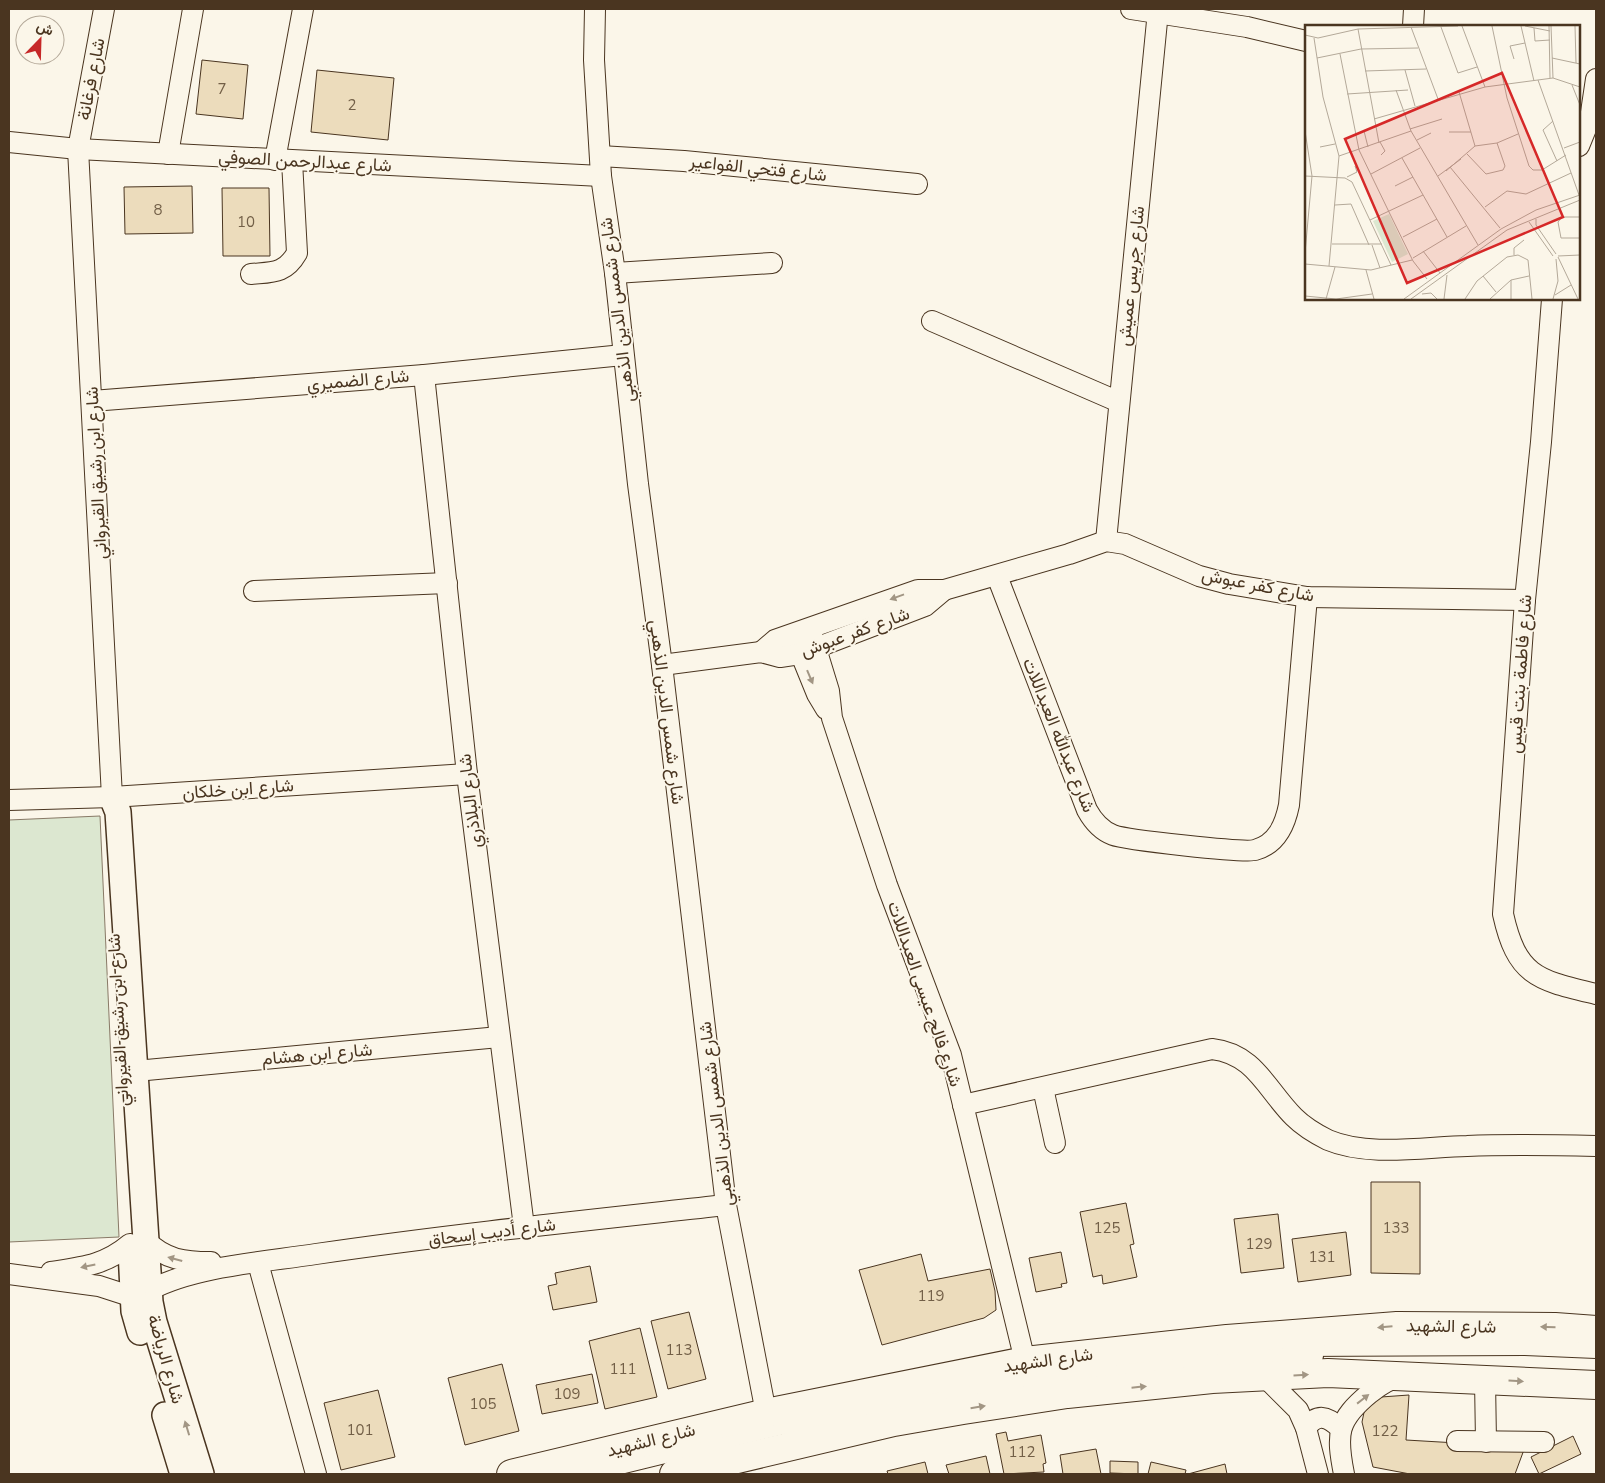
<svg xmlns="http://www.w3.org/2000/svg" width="1605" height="1483" viewBox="0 0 1605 1483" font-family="'Nunito Sans',Vazirmatn,sans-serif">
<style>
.green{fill:#dce7d0;stroke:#887966}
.building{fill:#ecdcbc;stroke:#4a3520}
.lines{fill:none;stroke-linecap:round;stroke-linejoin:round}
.minor-casing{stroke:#4a3520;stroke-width:22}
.major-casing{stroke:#4a3520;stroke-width:28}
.highway-casing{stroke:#4a3520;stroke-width:30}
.minor{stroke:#fbf6e9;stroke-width:20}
.major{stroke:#fbf6e9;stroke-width:25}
.highway{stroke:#fbf6e9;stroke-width:28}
.oneway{fill:#a29684}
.labels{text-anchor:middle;stroke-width:4;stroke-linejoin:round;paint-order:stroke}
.number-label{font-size:15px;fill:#725f47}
.street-label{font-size:18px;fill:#4a3520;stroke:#fbf6e9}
.inset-road{fill:none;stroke:#b4a999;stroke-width:1}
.view{fill:#d62828;fill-opacity:0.15;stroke:#d62828;stroke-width:2.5}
.inset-edge{fill:none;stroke:#4a3520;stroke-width:2.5}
</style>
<rect width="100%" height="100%" fill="#fbf6e9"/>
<path class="green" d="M 100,816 L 119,1237 L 9,1242 L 9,820 Z"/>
<g class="building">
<path d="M 202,60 L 248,65 L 243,119 L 196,114 Z"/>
<path d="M 317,70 L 394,78 L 388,140 L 311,132 Z"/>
<path d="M 192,186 L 193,233 L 125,234 L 124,187 Z"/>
<path d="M 222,188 L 269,188 L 270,256 L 223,256 Z"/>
<path d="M 1371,1182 L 1420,1182 L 1420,1274 L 1371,1273 Z"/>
<path d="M 1126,1203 L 1134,1244 L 1130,1245 L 1137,1277 L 1103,1284 L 1102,1275 L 1093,1277 L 1080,1212 Z"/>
<path d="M 1278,1214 L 1284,1268 L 1241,1273 L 1234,1219 Z"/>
<path d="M 1346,1232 L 1351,1275 L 1298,1282 L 1292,1239 Z"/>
<path d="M 1061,1252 L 1067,1283 L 1061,1284 L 1062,1287 L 1036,1292 L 1029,1258 Z"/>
<path d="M 921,1254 L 928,1281 L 990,1269 L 995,1291 L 996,1310 L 984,1318 L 882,1345 L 859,1270 Z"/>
<path d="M 590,1266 L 597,1302 L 553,1310 L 548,1286 L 557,1284 L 555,1273 Z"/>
<path d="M 689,1312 L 706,1379 L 668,1389 L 651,1321 Z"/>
<path d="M 640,1328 L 657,1397 L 605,1409 L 589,1341 Z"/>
<path d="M 502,1364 L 519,1431 L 465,1445 L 448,1378 Z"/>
<path d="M 592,1374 L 598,1403 L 542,1414 L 536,1385 Z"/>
<path d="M 378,1390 L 395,1457 L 341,1470 L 324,1403 Z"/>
<path d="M 1409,1395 L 1406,1440 L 1525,1447 L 1515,1474 L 1410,1474 L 1373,1467 L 1362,1422 L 1367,1398 Z"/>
<path d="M 1006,1432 L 1008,1441 L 1041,1435 L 1046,1463 L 1043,1464 L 1044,1472 L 1004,1474 L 996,1434 Z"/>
<path d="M 1573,1436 L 1581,1454 L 1539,1474 L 1531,1457 Z"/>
<path d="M 1096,1449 L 1101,1474 L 1063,1474 L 1060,1455 Z"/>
<path d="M 986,1456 L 990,1474 L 949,1474 L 946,1465 Z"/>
<path d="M 1110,1461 L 1138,1462 L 1138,1474 L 1110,1473 Z"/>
<path d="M 925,1462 L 928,1474 L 888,1474 L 887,1471 Z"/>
<path d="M 1151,1462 L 1186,1470 L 1185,1474 L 1148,1474 Z"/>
<path d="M 1225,1464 L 1227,1474 L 1188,1474 Z"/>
</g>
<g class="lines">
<g class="minor-casing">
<g id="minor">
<path d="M 104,9 L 78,149 L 112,797"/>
<path d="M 595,9 L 594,60 L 601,176 L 615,273 L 638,484 L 662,665 L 726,1205 L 766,1413"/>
<path d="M 1131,9 L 1247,27 L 1306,41"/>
<path d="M 1413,26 L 1414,9"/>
<path d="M 9,142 L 78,149 L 601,176"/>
<path d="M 1579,146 L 1590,119 L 1596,79"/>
<path d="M 168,154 L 193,9"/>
<path d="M 600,156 L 684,161 L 917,184"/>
<path d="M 275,160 L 303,9"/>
<path d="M 615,273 L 772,263"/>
<path d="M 251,274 C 272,272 285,274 297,253 L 292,161"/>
<path d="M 1552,299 L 1541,442 L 1525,600 L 1503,914 C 1517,977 1538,980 1596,994"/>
<path d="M 932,321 L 1119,402"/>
<path d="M 424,375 L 467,774 L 524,1227"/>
<path d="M 92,401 L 424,375 L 623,355"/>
<path d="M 1106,541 L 1158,11"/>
<path d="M 997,576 L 1087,810 C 1093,821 1100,830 1113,835 C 1126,840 1244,853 1255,850 C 1277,844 1285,825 1289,805 L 1307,597"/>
<path d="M 254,591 L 447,583"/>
<path d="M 810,629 L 829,691 L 832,718 L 887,885 L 951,1055 L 1025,1361"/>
<path d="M 795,640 L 817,694 L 826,709"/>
<path d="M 761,652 L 775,640 L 918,590 L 944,590 L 1069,554 L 1106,541 L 1125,544 L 1199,576 L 1229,584 L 1307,597 L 1525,600"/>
<path d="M 662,665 L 761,652 L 780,657 L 800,654 L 925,606 L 944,590"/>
<path d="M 9,800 L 112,797 L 467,774"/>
<path d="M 136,1071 L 499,1037"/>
<path d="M 1043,1088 L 1055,1143"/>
<path d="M 963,1105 L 1212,1049 C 1255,1054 1266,1089 1294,1117 C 1303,1126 1316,1134 1328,1140 C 1368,1157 1424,1147 1467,1146 C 1510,1144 1553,1145 1596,1146"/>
<path d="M 145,1240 C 166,1260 184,1262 211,1262"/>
<path d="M 258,1263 L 316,1474"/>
<path d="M 51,1272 C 84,1267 105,1265 130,1244"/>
<path d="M 9,1274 L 99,1286 L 133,1297"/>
<path d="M 150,1290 C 196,1266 265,1262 316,1254 C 453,1234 590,1220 726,1205"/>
<path d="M 1296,1346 L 1525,1345 L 1596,1348"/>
<path d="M 1265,1377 L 1298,1410 L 1306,1428 L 1318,1474"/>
<path d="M 1485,1380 L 1486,1442"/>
<path d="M 1306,1428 C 1317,1413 1327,1416 1340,1428"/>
<path d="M 794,1431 C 886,1409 978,1386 1072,1373 C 1152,1361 1232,1357 1313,1356"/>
<path d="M 1457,1441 L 1544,1442"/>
<path d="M 579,1474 L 808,1418"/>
<path d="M 1344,1474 C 1336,1434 1337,1420 1370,1393 C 1379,1386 1389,1379 1400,1377"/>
</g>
</g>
<g class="major-casing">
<g id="major">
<path d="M 112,797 L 118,812 L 150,1302 L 154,1322 L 201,1474"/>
<path d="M 131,1250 L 134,1311 L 140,1332"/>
<path d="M 165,1415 L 183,1474"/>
</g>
</g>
<g class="highway-casing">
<g id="highway">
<path d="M 511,1474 L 766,1413 L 1025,1361 L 1227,1339 L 1397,1326 L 1555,1327 L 1596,1330"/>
<path d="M 674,1474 L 894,1422 L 963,1410 L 1067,1394 L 1212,1379 L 1328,1373 L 1596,1385"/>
</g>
</g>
<use href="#minor" class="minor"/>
<use href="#major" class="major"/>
<use href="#highway" class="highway"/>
</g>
<defs><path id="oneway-solid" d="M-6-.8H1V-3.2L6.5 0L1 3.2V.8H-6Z" transform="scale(1.25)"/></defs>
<g class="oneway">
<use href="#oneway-solid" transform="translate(897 597) rotate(160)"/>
<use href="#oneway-solid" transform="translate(810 677) rotate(67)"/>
<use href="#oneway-solid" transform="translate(175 1259) rotate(-165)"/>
<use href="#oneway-solid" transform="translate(88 1266) rotate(168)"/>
<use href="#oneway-solid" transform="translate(1385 1327) rotate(175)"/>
<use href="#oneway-solid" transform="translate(1548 1327) rotate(-179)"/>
<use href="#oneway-solid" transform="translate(1301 1375) rotate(-3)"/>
<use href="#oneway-solid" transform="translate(1516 1381) rotate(3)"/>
<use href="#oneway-solid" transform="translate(1139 1387) rotate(-6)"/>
<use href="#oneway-solid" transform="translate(1363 1399) rotate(-38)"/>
<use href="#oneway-solid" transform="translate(978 1407) rotate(-9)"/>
<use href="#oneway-solid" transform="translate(187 1428) rotate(-107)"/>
</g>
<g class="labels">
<g class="number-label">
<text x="222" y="94">7</text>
<text x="352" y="110">2</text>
<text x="158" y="215">8</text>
<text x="246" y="227">10</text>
<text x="1107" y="1233">125</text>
<text x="1396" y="1233">133</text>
<text x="1259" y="1249">129</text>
<text x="1322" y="1262">131</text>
<text x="931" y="1301">119</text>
<text x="679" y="1355">113</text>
<text x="623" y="1374">111</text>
<text x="567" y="1399">109</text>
<text x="483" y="1409">105</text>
<text x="360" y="1435">101</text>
<text x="1385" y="1436">122</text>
<text x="1022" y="1457">112</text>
</g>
<g class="street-label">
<text transform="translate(91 79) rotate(-79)" y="6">شارع فرغانة</text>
<text transform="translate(305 161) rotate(3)" y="6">شارع عبدالرحمن الصوفي</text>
<text transform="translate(758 168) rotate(6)" y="6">شارع فتحي الفواعير</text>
<text transform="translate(1131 276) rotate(-84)" y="6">شارع جريس عميش</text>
<text transform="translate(617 310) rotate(-97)" y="6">شارع شمس الدين الذهبي</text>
<text transform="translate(358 380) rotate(-5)" y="6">شارع الضميري</text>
<text transform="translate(96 473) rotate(-93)" y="6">شارع ابن رشيق القيرواني</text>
<text transform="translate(1258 585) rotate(11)" y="6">شارع كفر عبوش</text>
<text transform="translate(855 632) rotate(-20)" y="6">شارع كفر عبوش</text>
<text transform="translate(1520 674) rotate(-86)" y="6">شارع فاطمة بنت قيس</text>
<text transform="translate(667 712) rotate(83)" y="6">شارع شمس الدين الذهبي</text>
<text transform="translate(1059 735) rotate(68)" y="6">شارع عبدالله العبداللات</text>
<text transform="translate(238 789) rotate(-4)" y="6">شارع ابن خلكان</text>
<text transform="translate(470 801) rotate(-97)" y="6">شارع البلاذري</text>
<text transform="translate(925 994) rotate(71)" y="6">شارع فالح عيسى العبداللات</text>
<text transform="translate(118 1020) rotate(-93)" y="6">شارع ابن رشيق القيرواني</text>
<text transform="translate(317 1054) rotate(-5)" y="6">شارع ابن هشام</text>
<text transform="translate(716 1114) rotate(-97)" y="6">شارع شمس الدين الذهبي</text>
<text transform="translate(492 1232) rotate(-7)" y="6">شارع أديب إسحاق</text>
<text transform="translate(1451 1326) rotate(1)" y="6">شارع الشهيد</text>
<text transform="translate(166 1359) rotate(74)" y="6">شارع الرياضة</text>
<text transform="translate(1048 1360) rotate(-8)" y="6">شارع الشهيد</text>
<text transform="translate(651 1440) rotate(-14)" y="6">شارع الشهيد</text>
</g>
</g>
<g transform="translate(1305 25)">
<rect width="275" height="275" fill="#fbf6e9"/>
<path d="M 84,189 L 103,229 L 87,237 L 68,196 Z" fill="#dce7d0"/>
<path class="inset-road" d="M 157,1 L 180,62M 187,1 L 202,73 L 224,141 L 228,145 L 237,145 L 261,130M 216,1 L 229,56M 220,1 L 245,6M 244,1 L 245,53M 246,1 L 248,53M 270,1 L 271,38M 106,2 L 133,74M 136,2 L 153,48 L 172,42M 229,3 L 230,16 L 245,15M 53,4 L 74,118M 0,10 L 13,13 L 53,4 L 153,1M 9,13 L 18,72 L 34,131 L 24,241M 35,29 L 54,125 L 84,187M 12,33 L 56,24 L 113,23M 247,33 L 275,39M 209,34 L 205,21 L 220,18M 100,45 L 110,81M 60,46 L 121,44M 233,55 L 274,170M 267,60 L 275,80M 91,65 L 106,106 L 173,220M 154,67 L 170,121M 42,69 L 103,65M 69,94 L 180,62 L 248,53 L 275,62M 248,96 L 238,105 L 252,136M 105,104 L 137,94M 0,106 L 7,151 L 0,228M 59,106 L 63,122M 144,107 L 166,107M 112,115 L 126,108M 75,117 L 80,126 L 76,130M 15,122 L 30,119M 259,123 L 275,117M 162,129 L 181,149 L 198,145 L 200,141 L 192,118M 34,131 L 106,106M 97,133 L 142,212M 145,142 L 195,203M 141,146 L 170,121 L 192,118 L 213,109M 66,149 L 115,123M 0,151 L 40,153 L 47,157 L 86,240M 133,151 L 156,134M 42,152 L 52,147 L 50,141M 90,161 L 108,152M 30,180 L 46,179 L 64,220M 180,182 L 202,166 L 221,169 L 266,148M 84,187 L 108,236 L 122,254M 275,192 L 257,192 L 253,197 L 256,213 L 275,213M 231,194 L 231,200 L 251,229M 65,195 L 118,170M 224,197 L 248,231M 98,212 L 132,194M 27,219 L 77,219M 67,220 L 75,243M 118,226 L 135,248M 209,230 L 209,223 L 219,215M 253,231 L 275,230M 253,232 L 273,274M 108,233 L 161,201M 0,239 L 66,245 L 107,235M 61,245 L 69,274M 178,251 L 191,267M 206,255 L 206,274M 117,269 L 126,268 L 132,274M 250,270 L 266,260M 0,271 L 31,274 L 67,269M 21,274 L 30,242M 99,274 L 196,204 L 231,185 L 275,170M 106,274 L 202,205 L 275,175M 139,274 L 142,250M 160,274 L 172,256 L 202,232 L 213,230 L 223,235 L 227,274M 185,274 L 206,255 L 224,251M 248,274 L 253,256 L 251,234"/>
<path class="view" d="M 197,48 L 258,192 L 102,258 L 40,114 Z"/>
<rect width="275" height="275" class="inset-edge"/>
</g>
<rect width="1605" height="1483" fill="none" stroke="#4a3520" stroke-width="20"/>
<g transform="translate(40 40) rotate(23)"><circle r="24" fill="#fbf6e9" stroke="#b4a999"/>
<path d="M0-4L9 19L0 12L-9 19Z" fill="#c62828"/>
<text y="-8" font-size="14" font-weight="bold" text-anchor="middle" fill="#4a3520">ش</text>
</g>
</svg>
